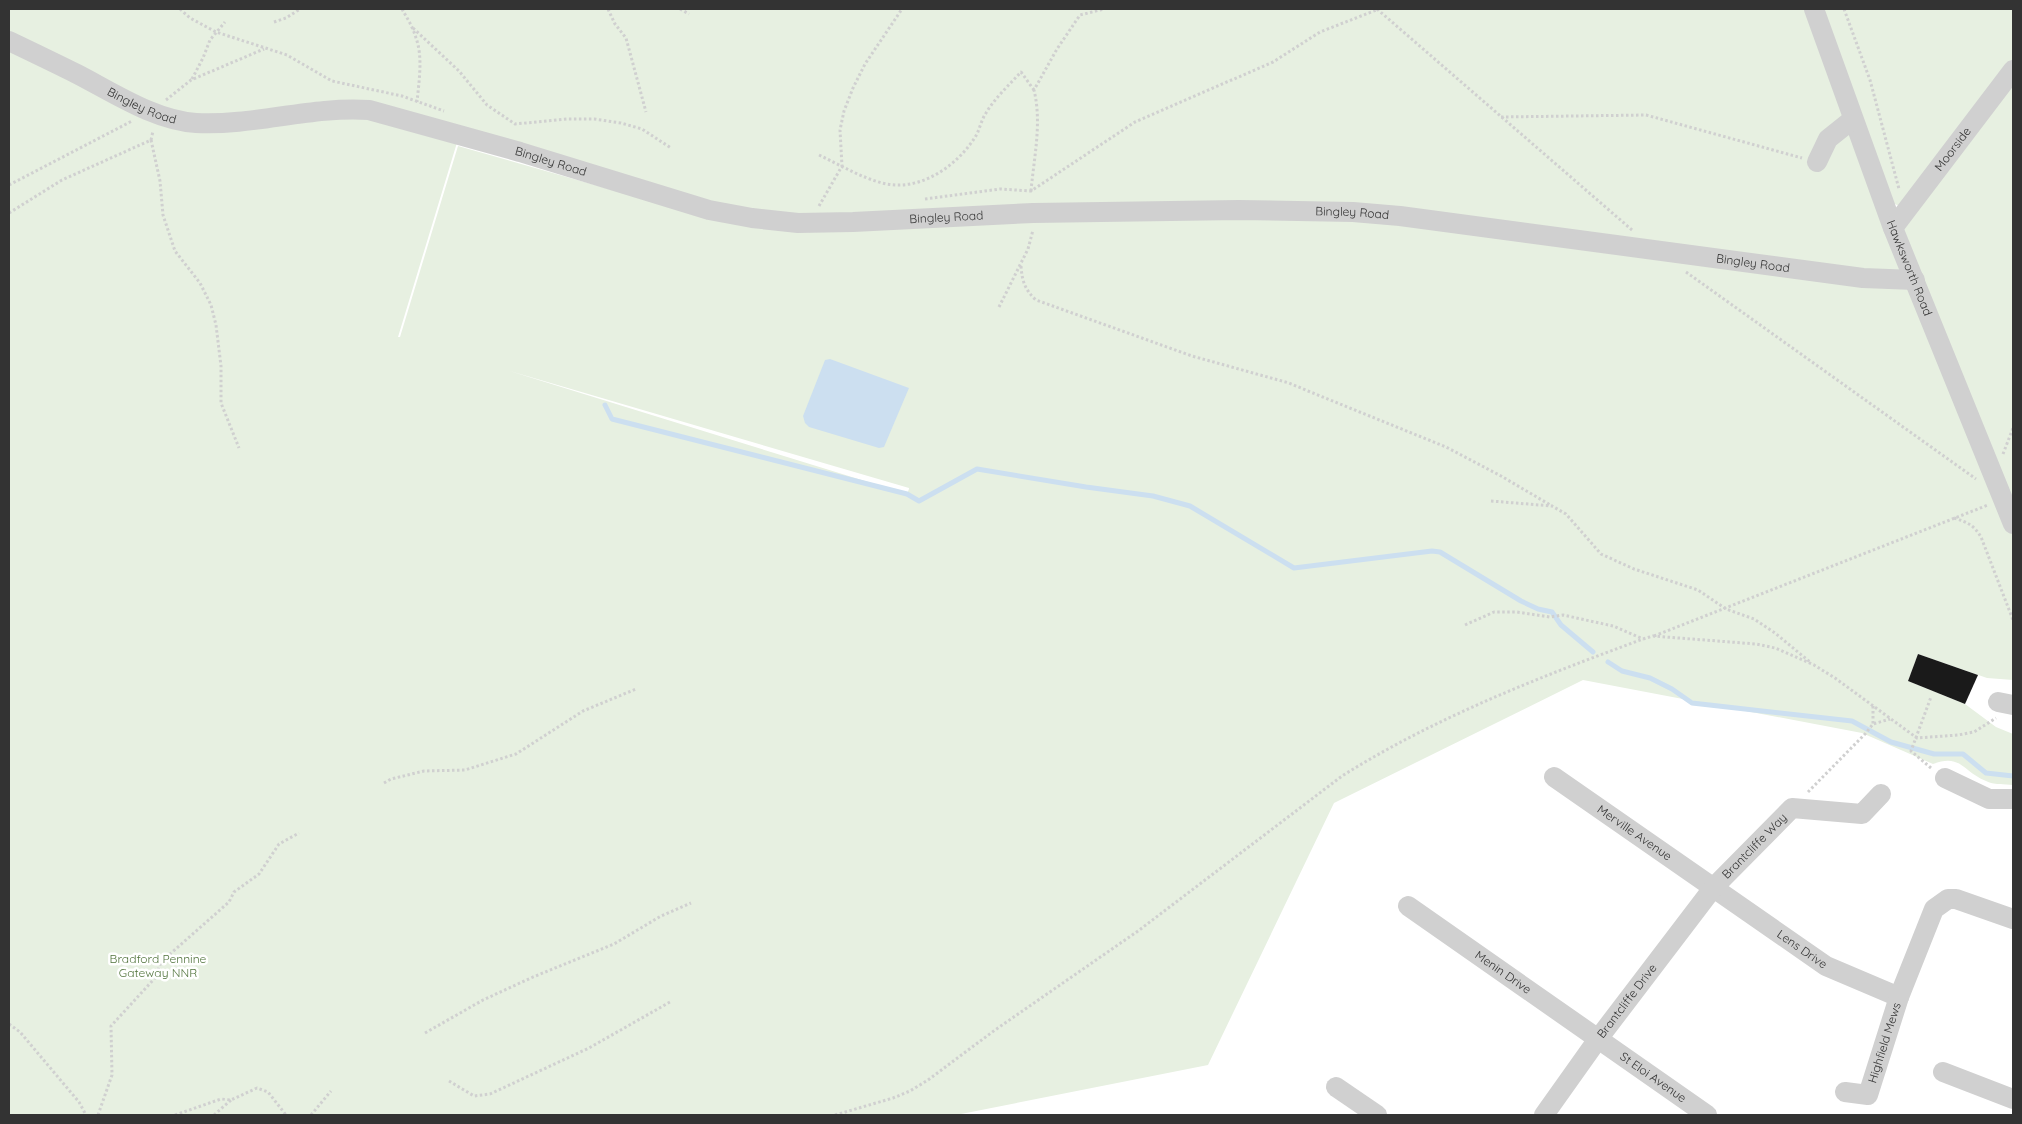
<svg xmlns="http://www.w3.org/2000/svg" width="2022" height="1124" viewBox="0 0 2022 1124" font-family="Quicksand,sans-serif">
<style>
.green{fill:#e7f0e1;fill-rule:evenodd}
.water{fill:#ccdff0}
.lines{fill:none;stroke-linecap:round;stroke-linejoin:round}
.stream{stroke:#ccdff0;stroke-width:5}
.building{fill:#1a1a1a}
.path{stroke:#d0d0d0;stroke-width:3;stroke-dasharray:2.5 2.5;stroke-linecap:butt}
.minor{stroke:#d0d0d0;stroke-width:20}
.labels{text-anchor:middle;stroke-width:5;stroke-linejoin:round;paint-order:stroke}
.street-label{font-size:12px;fill:#333;stroke:#fff}
.park-label{font-size:12px;fill:#50733b;stroke:#fff}
</style>
<rect width="100%" height="100%" fill="#fff"/>
<g class="green">
<path d="M 9,9 L 1807,9 L 1894,227 L 2013,73 L 2013,680 L 1987,678 L 1918,654 L 1908,681 L 1965,704 L 1996,727 L 2013,734 L 2013,785 C 2005,784 1993,785 1986,781 C 1963,772 1961,753 1933,764 L 1862,733 L 1583,680 L 1334,803 L 1208,1065 L 956,1115 L 9,1115 ZM 459,136 L 707,217 L 458,146 L 400,337 L 398,337 ZM 506,370 L 909,488 L 909,489 L 907,494 Z"/>
<path d="M 1822,9 L 2013,9 L 2013,60 L 1917,190 L 1899,206 L 1891,202 Z"/>
</g>
<path class="water" d="M 830,359 L 909,388 L 884,447 L 879,448 L 809,427 L 805,423 L 803,416 L 825,360 Z"/>
<g class="lines">
<g class="stream">
<path d="M 605,405 L 612,419 L 907,494 L 919,501 L 977,469 L 1086,487 L 1153,496 L 1190,506 L 1294,568 L 1432,551 L 1440,552 L 1521,601 L 1538,609 L 1552,612 L 1561,625 L 1593,652"/>
<path d="M 1608,662 L 1622,671 L 1650,678 L 1672,689 L 1692,703 L 1852,721 L 1891,742 L 1934,754 L 1963,754 L 1986,773 L 2013,776"/>
</g>
</g>
<path class="building" d="M 1918,654 L 1978,675 L 1965,704 L 1908,681 Z"/>
<g class="lines">
<g class="path">
<path d="M 180,9 L 190,18 L 216,32 L 287,55 L 332,81 L 402,96 L 444,111"/>
<path d="M 402,9 C 407,18 413,27 416,38 C 423,57 419,81 417,102"/>
<path d="M 608,9 L 615,24 L 626,38 L 646,112"/>
<path d="M 680,9 L 689,14"/>
<path d="M 1377,9 L 1632,230"/>
<path d="M 1844,9 L 1870,80 L 1899,189"/>
<path d="M 274,22 L 286,18 L 300,9"/>
<path d="M 413,28 L 459,71 L 487,105 L 515,124 L 567,119 L 594,119 L 621,123 L 642,129 L 671,148"/>
<path d="M 192,79 L 203,58 L 210,40 L 225,22"/>
<path d="M 166,100 L 191,80 L 264,49"/>
<path d="M 1501,117 L 1646,115 L 1802,158"/>
<path d="M 151,140 L 160,181 L 163,215 L 175,251 L 200,283 L 211,305 L 216,325 L 221,366 L 221,403 L 239,448"/>
<path d="M 819,155 C 840,165 860,177 882,183 C 920,193 959,165 977,134 C 980,127 982,119 986,113 C 995,98 1009,85 1021,72 L 1034,90"/>
<path d="M 9,185 L 132,121"/>
<path d="M 1031,191 C 1034,157 1042,123 1034,90 L 1057,49 L 1080,15 L 1104,9"/>
<path d="M 925,199 L 1000,189 L 1031,191 L 1135,122 L 1273,62 L 1320,32 L 1379,9"/>
<path d="M 819,206 L 842,166 L 840,130 L 844,111 L 853,88 L 865,64 L 902,9"/>
<path d="M 9,213 L 62,180 L 151,140 L 153,131"/>
<path d="M 1021,266 C 1022,281 1025,290 1036,300 L 1192,356 L 1289,383 L 1308,391 L 1446,447 L 1501,476 L 1552,506"/>
<path d="M 1686,272 L 1976,479"/>
<path d="M 999,307 L 1028,249 L 1033,230"/>
<path d="M 2003,454 L 2013,428"/>
<path d="M 1491,501 L 1552,506 L 1566,514 L 1601,554 L 1634,569 L 1698,590 L 1726,609 L 1754,619 L 1775,633 L 1810,662"/>
<path d="M 1954,518 C 1967,522 1974,525 1981,537 L 2013,620"/>
<path d="M 1465,625 L 1494,612 L 1517,612 L 1550,617 L 1563,615 L 1613,626 L 1643,639"/>
<path d="M 1654,636 L 1988,505"/>
<path d="M 1873,706 L 1873,724"/>
<path d="M 1931,768 L 1911,751 L 1931,697"/>
<path d="M 384,783 L 391,779 L 424,771 L 465,770 L 516,754 L 583,711 L 636,689"/>
<path d="M 1808,792 L 1865,734 L 1873,724 L 1890,719"/>
<path d="M 9,1024 L 20,1032 L 79,1102 L 86,1115"/>
<path d="M 425,1033 L 483,1000 L 533,977 L 614,944 L 661,916 L 691,903"/>
<path d="M 449,1081 L 474,1096 L 490,1094 L 589,1048 L 670,1002"/>
<path d="M 98,1115 L 112,1075 L 111,1026 L 155,978 L 161,962 L 229,902 L 234,892 L 259,874 L 279,844 L 299,833"/>
<path d="M 175,1115 L 221,1099 L 231,1100 L 257,1088 L 268,1092 L 286,1115"/>
<path d="M 214,1115 L 231,1100"/>
<path d="M 311,1115 L 331,1091"/>
<path d="M 835,1115 L 893,1098 L 910,1091 L 928,1080 L 995,1030 L 1138,931 L 1342,776 C 1436,717 1540,677 1643,639 L 1653,636 L 1756,644 L 1775,648 L 1814,665 L 1835,678 L 1917,738 L 1958,735 L 1974,732 L 1996,718"/>
</g>
<g class="minor">
<path id="s1" d="M 1814,9 L 1893,228 L 2013,524"/>
<path id="s2" d="M 9,41 C 32,52 55,63 77,74 C 114,93 154,120 196,123 C 254,126 311,106 369,110 L 520,152 L 709,210 L 752,218 L 798,223 L 853,222 L 1033,213 L 1239,210 L 1353,212 L 1400,216 L 1863,278 L 1915,280"/>
<path d="M 1817,162 L 1828,139 L 1853,119"/>
<path id="s3" d="M 1893,228 L 2013,70"/>
<path d="M 1998,702 L 2013,705"/>
<path id="s4" d="M 1554,777 L 1826,966 L 1899,997"/>
<path d="M 1945,778 L 1989,799 L 2013,799"/>
<path id="s5" d="M 1408,906 L 1707,1115"/>
<path d="M 1943,1072 L 2013,1099"/>
<path d="M 1336,1087 L 1377,1115"/>
<path id="s6" d="M 1845,1092 L 1868,1095 L 1899,997 L 1934,909 L 1948,899 L 1956,899 L 2013,919"/>
<path id="s7" d="M 1544,1115 L 1598,1039 L 1713,888 L 1792,808 L 1862,814 L 1881,794"/>
</g>
</g>
<g class="labels">
<g class="street-label">
<text dy="4" stroke="none"><textPath href="#s2" startOffset="148">Bingley Road</textPath></text>
<text dy="4" stroke="none"><textPath href="#s3" startOffset="99">Moorside</textPath></text>
<text dy="4" stroke="none"><textPath href="#s2" startOffset="568">Bingley Road</textPath></text>
<text dy="4" stroke="none"><textPath href="#s2" startOffset="1378">Bingley Road</textPath></text>
<text dy="4" stroke="none"><textPath href="#s2" startOffset="972">Bingley Road</textPath></text>
<text dy="4" stroke="none"><textPath href="#s2" startOffset="1782">Bingley Road</textPath></text>
<text dy="4" stroke="none"><textPath href="#s1" startOffset="276">Hawksworth Road</textPath></text>
<text dy="4" stroke="none"><textPath href="#s4" startOffset="98">Merville Avenue</textPath></text>
<text dy="4" stroke="none"><textPath href="#s7" startOffset="342">Brantcliffe Way</textPath></text>
<text dy="4" stroke="none"><textPath href="#s4" startOffset="302">Lens Drive</textPath></text>
<text dy="4" stroke="none"><textPath href="#s5" startOffset="116">Menin Drive</textPath></text>
<text dy="4" stroke="none"><textPath href="#s7" startOffset="141">Brantcliffe Drive</textPath></text>
<text dy="4" stroke="none"><textPath href="#s6" startOffset="78">Highfield Mews</textPath></text>
<text dy="4" stroke="none"><textPath href="#s5" startOffset="299">St Eloi Avenue</textPath></text>
</g>
<g class="park-label">
<text x="158" y="963">Bradford Pennine<tspan x="158" dy="14">Gateway NNR</tspan></text>
</g>
</g>
<rect width="2022" height="1124" fill="none" stroke="#333333" stroke-width="20"/>
</svg>
